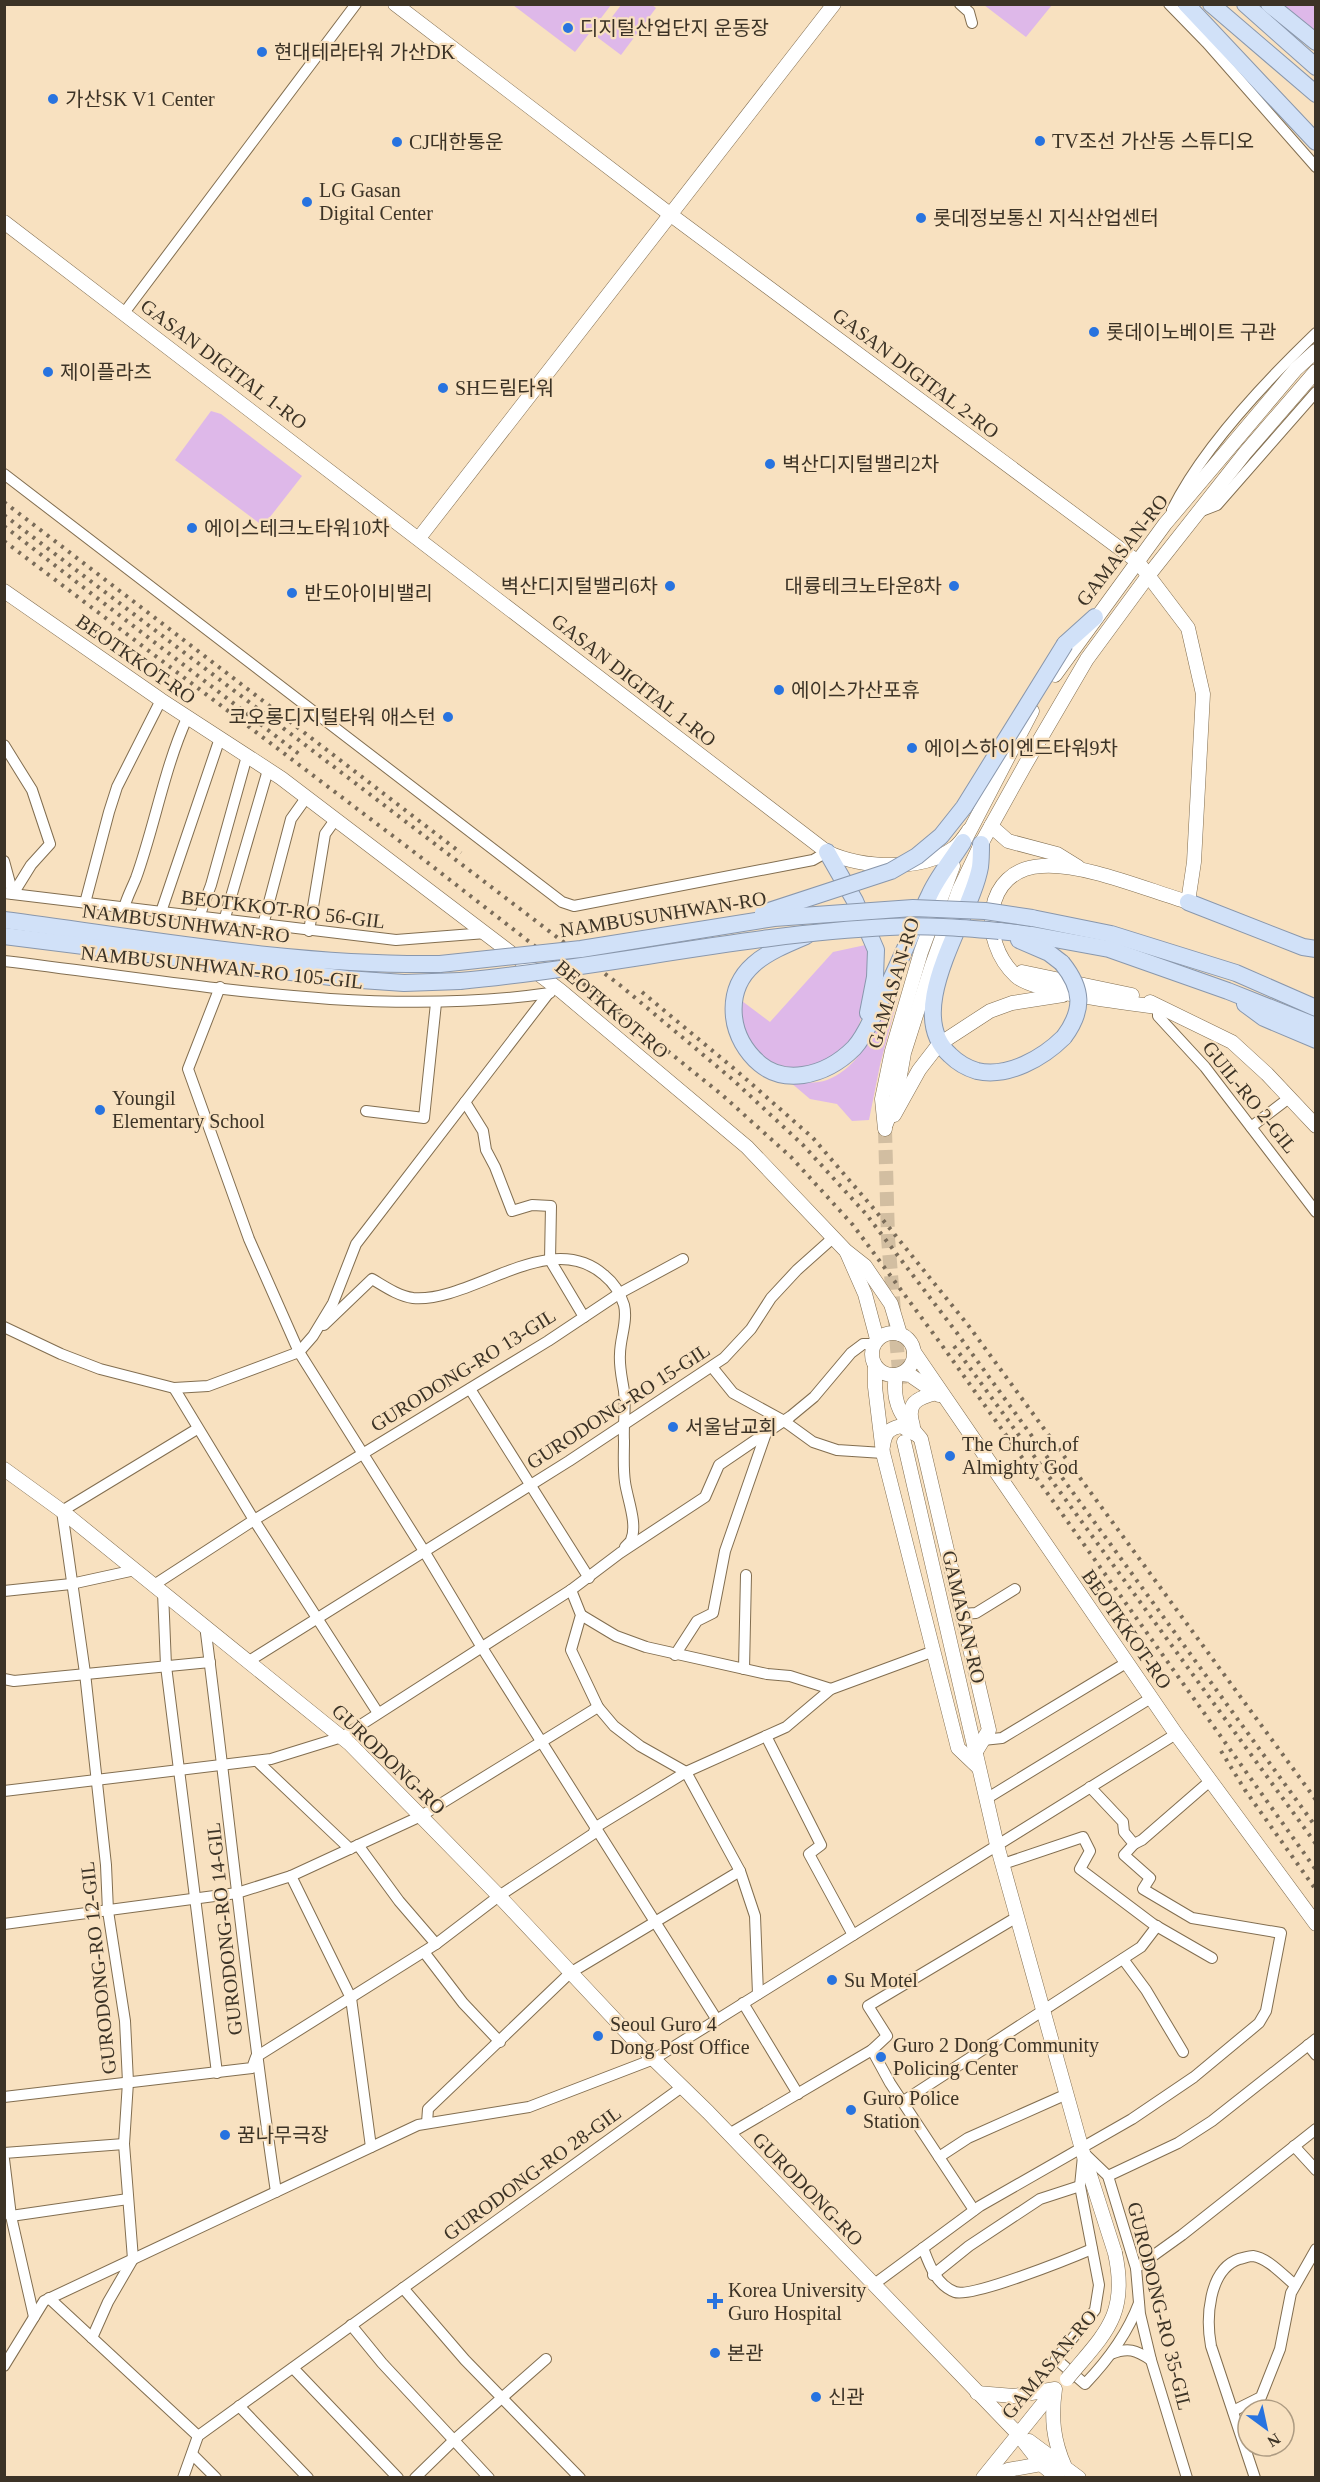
<svg xmlns="http://www.w3.org/2000/svg" width="1320" height="2482" viewBox="0 0 1320 2482" font-family="'Times New Roman','Noto Sans KR',serif">
<style>
.green{fill:#deb8e9}
.lines{fill:none;stroke-linecap:round;stroke-linejoin:round}
.secondary-tunnel{stroke:#d2bea1;stroke-width:14;stroke-dasharray:14 7;stroke-linecap:butt}
.street-casing{stroke:#826e50;stroke-width:12}
.secondary-casing{stroke:#826e50;stroke-width:15}
.primary-casing{stroke:#8997ac;stroke-width:18}
.street{stroke:#fff;stroke-width:10}
.secondary{stroke:#fff;stroke-width:14}
.primary{stroke:#d1e1f8;stroke-width:16}
.rail{stroke:#7a6c59;stroke-width:4;stroke-dasharray:3 6;stroke-linecap:butt}
.secondary-bridge-casing{stroke:#826e50;stroke-width:15;stroke-linecap:butt}
.primary-bridge-casing{stroke:#8997ac;stroke-width:18;stroke-linecap:butt}
.secondary-bridge{stroke:#fff;stroke-width:14}
.primary-bridge{stroke:#d1e1f8;stroke-width:16}
.poi-dot{fill:#2873df;stroke:#f8e1c0;stroke-width:2}
.labels{text-anchor:middle;stroke-width:4.5;stroke-linejoin:round;paint-order:stroke}
.poi-label{font-size:20px;fill:#3c3326;stroke:#f8e1c0;text-anchor:start}
.street-label{font-size:20px;fill:#3c3326;stroke:#f8e1c0}
</style>
<rect width="100%" height="100%" fill="#f8e1c0"/>
<g class="green">
<path d="M 513,5 L 611,5 L 575,52 Z"/>
<path d="M 621,5 L 652,5 L 656,8 L 621,55 L 597,37 Z"/>
<path d="M 984,5 L 1052,5 L 1026,37 Z"/>
<path d="M 1276,5 L 1315,5 L 1315,36 Z"/>
<path d="M 211,411 L 221,414 L 302,476 L 263,526 L 175,460 Z"/>
<path d="M 870,944 C 874,961 869,977 866,994 C 863,1009 860,1029 851,1042 C 813,1091 733,1067 742,1001 L 770,1022 L 833,952 Z"/>
<path d="M 908,959 L 880,1065 L 869,1120 L 852,1121 L 837,1104 L 810,1099 L 790,1082 C 801,1082 817,1084 827,1080 C 870,1064 890,998 908,959 Z"/>
</g>
<g class="lines">
<path class="secondary-tunnel" d="M 885,1129 L 888,1238 L 900,1384"/>
<g class="street-casing">
<g id="street">
<path d="M 960,4 L 969,12 L 972,23"/>
<path d="M 1169,4 L 1207,43 L 1316,167"/>
<path d="M 124,313 L 356,4"/>
<path d="M 4,474 L 562,902 L 574,906 L 813,860 L 827,852"/>
<path d="M 1172,510 C 1203,447 1265,382 1316,333"/>
<path d="M 1199,512 L 1217,505 L 1316,392"/>
<path d="M 4,745 L 32,790 L 50,844 L 31,865 L 13,894"/>
<path d="M 4,861 L 13,894"/>
<path d="M 4,893 L 396,940 L 486,933"/>
<path d="M 85,903 L 109,812 L 117,787 L 161,700"/>
<path d="M 124,908 C 127,897 132,888 136,878 C 155,825 164,769 187,718"/>
<path d="M 161,912 L 220,738"/>
<path d="M 199,917 L 211,885 L 247,756"/>
<path d="M 224,921 L 268,770"/>
<path d="M 263,925 L 291,819 L 306,798"/>
<path d="M 309,931 L 325,834 L 335,820"/>
<path d="M 4,961 C 183,982 371,1019 550,993"/>
<path d="M 220,987 L 188,1069 L 249,1239 L 299,1352 L 424,1551 L 481,1646 L 717,2020"/>
<path d="M 1158,1007 L 1158,1016 L 1205,1067 L 1316,1212"/>
<path d="M 465,1102 L 483,1131 L 486,1150 L 495,1167 L 512,1211 L 532,1205 L 551,1206 L 550,1260 L 584,1317"/>
<path d="M 366,1111 L 424,1118 L 436,1003"/>
<path d="M 1251,1127 L 1289,1098"/>
<path d="M 324,1325 L 372,1279 C 384,1286 398,1296 413,1298 C 472,1303 549,1227 604,1275 C 614,1283 620,1292 624,1305 C 628,1321 620,1338 620,1354 C 619,1367 622,1378 624,1391 C 626,1407 623,1424 624,1441 C 624,1454 623,1468 625,1482 C 627,1498 638,1524 631,1540 C 631,1541 625,1547 625,1547"/>
<path d="M 4,1327 L 61,1354 L 100,1369 L 174,1388 L 208,1386 L 299,1352 L 313,1336 L 333,1303 L 356,1244 L 548,994"/>
<path d="M 712,1367 L 733,1393 L 784,1421 L 813,1442 L 837,1450 L 883,1453"/>
<path d="M 174,1388 L 254,1520 L 378,1713"/>
<path d="M 470,1389 L 589,1578"/>
<path d="M 154,1585 L 254,1520 L 548,1341 L 620,1293 L 683,1259"/>
<path d="M 571,1590 L 581,1615 L 571,1650 L 598,1707 L 614,1726 L 640,1746 L 686,1772 L 740,1871 L 755,1916 L 758,1994"/>
<path d="M 4,1591 L 71,1584 L 135,1570"/>
<path d="M 163,1592 L 166,1666 L 217,2073"/>
<path d="M 962,1614 L 976,1613 L 1015,1589"/>
<path d="M 581,1615 L 616,1636 L 646,1647 L 767,1674 L 790,1676 L 831,1689"/>
<path d="M 205,1625 C 229,1814 248,2003 276,2192"/>
<path d="M 675,1655 L 697,1621 L 713,1613 L 725,1551 L 766,1433"/>
<path d="M 249,1661 L 569,1461 L 724,1358 L 751,1329 L 771,1298 L 797,1270 L 834,1237"/>
<path d="M 744,1669 L 746,1575"/>
<path d="M 4,1679 L 14,1681 L 210,1662"/>
<path d="M 766,1736 L 821,1845 L 809,1854 L 853,1935"/>
<path d="M 983,1740 L 1002,1738 L 1126,1663"/>
<path d="M 257,1761 L 350,1849"/>
<path d="M 4,1791 L 271,1759 L 342,1737 L 571,1590 L 620,1553 L 705,1497 L 719,1465 L 791,1416 L 814,1397 L 851,1353 L 863,1344 L 874,1344"/>
<path d="M 986,1799 L 1151,1698"/>
<path d="M 1134,1844 L 1142,1840 L 1210,1781"/>
<path d="M 358,1845 L 399,1901 L 436,1944"/>
<path d="M 1003,1864 L 1083,1837 L 1090,1851 L 1080,1869 L 1153,1924 L 1212,1958"/>
<path d="M 291,1876 L 351,1998 L 371,2147"/>
<path d="M 4,1924 L 237,1893 L 291,1876 L 421,1816 L 598,1707"/>
<path d="M 424,1952 L 463,2003 L 500,2042"/>
<path d="M 1123,1959 L 1146,1990 L 1183,2052"/>
<path d="M 743,2003 L 798,2094"/>
<path d="M 1308,2045 L 1316,2055"/>
<path d="M 872,2050 L 890,2083 L 974,2210"/>
<path d="M 4,2097 L 252,2068 L 256,2057 L 436,1944 L 499,1896 L 593,1834 L 596,1827 L 686,1772 L 786,1727 L 831,1689 L 934,1651"/>
<path d="M 902,2102 L 1141,1947 L 1157,1926"/>
<path d="M 427,2123 L 428,2109 L 570,1973 L 740,1871"/>
<path d="M 729,2134 L 872,2050 L 887,2036 L 868,2006 L 1017,1917"/>
<path d="M 1294,2146 L 1316,2170"/>
<path d="M 4,2153 L 124,2144"/>
<path d="M 1084,2153 L 1108,2176 L 1136,2268 L 1140,2314 L 1151,2360 L 1187,2478"/>
<path d="M 1083,2156 L 1080,2186 L 1099,2285 L 1095,2310 L 1056,2359 L 1085,2384 C 1108,2360 1127,2335 1139,2303"/>
<path d="M 939,2157 L 968,2138 L 1067,2094"/>
<path d="M 4,2159 L 11,2216 L 34,2317"/>
<path d="M 1108,2176 L 1178,2143 L 1212,2121 L 1316,2039"/>
<path d="M 7,2213 L 11,2216 L 128,2199"/>
<path d="M 923,2248 C 929,2264 936,2285 955,2292 C 972,2298 1071,2258 1092,2249"/>
<path d="M 1136,2268 L 1182,2235 L 1316,2129"/>
<path d="M 933,2275 L 969,2246 L 1040,2199 L 1080,2186"/>
<path d="M 873,2285 L 980,2206 L 1132,2119 L 1194,2077 L 1259,2023 L 1266,2011 L 1281,1933 L 1192,1918 L 1143,1889 L 1150,1878 L 1124,1855 L 1134,1844 L 1124,1832 L 1123,1822 L 1090,1787"/>
<path d="M 403,2288 L 465,2360 L 580,2478"/>
<path d="M 49,2298 L 198,2436"/>
<path d="M 351,2325 L 382,2363 L 489,2478"/>
<path d="M 92,2338 L 108,2302 L 133,2259 L 124,2144 L 128,2082 L 125,2021 L 108,1911 L 106,1865 L 85,1673 L 62,1511 L 197,1429"/>
<path d="M 1111,2354 C 1128,2347 1136,2350 1151,2360"/>
<path d="M 4,2366 L 44,2301 L 418,2125 L 529,2107 L 654,2059 L 1176,1734"/>
<path d="M 293,2368 L 398,2478"/>
<path d="M 239,2406 L 308,2478"/>
<path d="M 1233,2411 L 1261,2397 L 1280,2349 L 1291,2293 L 1316,2249"/>
<path d="M 192,2454 L 216,2478"/>
<path d="M 183,2478 L 198,2436 L 682,2087"/>
<path d="M 415,2478 L 454,2440 L 546,2359"/>
<path d="M 1255,2478 L 1211,2346 C 1206,2319 1208,2270 1239,2259 C 1244,2258 1249,2256 1253,2256 C 1268,2258 1284,2276 1295,2285"/>
</g>
</g>
<g class="secondary-casing">
<g id="secondary">
<path d="M 395,4 L 671,215 L 1138,562 L 1188,628 L 1203,694 L 1194,862 L 1188,902 C 1147,890 1084,863 1042,866 C 983,869 978,941 1016,976 C 1034,993 1130,1003 1158,1007"/>
<path d="M 4,222 L 827,852 C 862,868 921,872 954,848 C 960,844 965,836 969,830"/>
<path d="M 419,538 L 834,4"/>
<path d="M 4,591 L 161,700 L 281,778 L 561,991 L 747,1147 L 846,1251 L 865,1266 L 891,1304 L 900,1334"/>
<path d="M 1055,675 L 1165,524 L 1296,369 L 1316,351"/>
<path d="M 991,826 L 1008,841 L 1057,854 L 1078,867"/>
<path d="M 966,838 L 1032,711"/>
<path d="M 1022,972 L 1132,995"/>
<path d="M 1150,1002 L 1232,1042 L 1267,1074 L 1316,1126"/>
<path d="M 947,1039 L 990,1011 L 1012,1003 L 1063,995"/>
<path d="M 894,1115 L 919,1070 L 936,1048"/>
<path d="M 886,1124 L 896,1098 L 904,1053 L 932,965 L 959,890 L 981,844 L 1025,765 L 1087,659 L 1148,576 L 1245,453 L 1316,371"/>
<path d="M 885,1129 L 882,1099 L 892,1051 L 921,952 L 953,866"/>
<path d="M 847,1253 L 865,1294 L 877,1339"/>
<circle cx="893" cy="1354" r="21"/>
<path d="M 914,1352 L 1176,1734 L 1316,1924"/>
<path d="M 875,1367 L 875,1387 L 883,1453 L 958,1748 L 978,1767"/>
<path d="M 901,1374 L 910,1375 L 939,1395"/>
<path d="M 896,1375 C 891,1404 903,1418 921,1439 L 989,1730 L 975,1753"/>
<path d="M 913,1426 C 906,1403 916,1398 937,1393"/>
<path d="M 904,1442 L 997,1845 L 1083,2153 L 1115,2253"/>
<path d="M 883,1446 C 885,1433 888,1429 901,1426 L 915,1434"/>
<path d="M 4,1469 L 62,1511 L 350,1744 L 499,1896 L 635,2041 L 708,2112 L 1017,2433 L 1041,2464 L 1058,2478"/>
<path d="M 977,2393 L 1014,2396 L 1055,2389 C 1051,2418 1053,2440 1065,2467"/>
<path d="M 1029,2441 L 1079,2478"/>
<path d="M 983,2478 L 1054,2390"/>
<path d="M 989,2478 L 1008,2470 L 1041,2464"/>
</g>
</g>
<g class="primary-casing">
<g id="primary">
<path d="M 1186,4 L 1316,142"/>
<path d="M 1211,4 L 1316,94"/>
<path d="M 1245,4 L 1316,67"/>
<path d="M 1269,4 L 1316,42"/>
<path d="M 1065,644 L 1095,617"/>
<path d="M 981,844 C 981,851 981,859 980,867 C 971,918 901,1011 950,1055 C 957,1062 967,1068 977,1071 C 1008,1078 1043,1058 1064,1037"/>
<path d="M 827,852 L 855,901 L 876,950 L 875,977 L 868,1013"/>
<path d="M 1188,902 L 1303,947 L 1316,949"/>
<path d="M 1032,918 L 1111,934 L 1236,973 L 1316,1008"/>
<path d="M 4,920 C 149,939 294,966 440,964"/>
<path d="M 999,931 L 1027,934 L 1109,949 L 1228,991 L 1316,1026"/>
<path d="M 4,936 L 347,979 L 404,983 L 460,981"/>
<path d="M 806,936 C 768,952 729,968 734,1017 C 736,1035 746,1052 760,1064 C 772,1074 788,1077 803,1075 C 823,1072 840,1062 854,1048 C 865,1036 870,1022 877,1008 C 896,972 911,933 929,896 C 937,877 952,860 963,842"/>
<path d="M 1019,940 L 1049,953 L 1062,963"/>
<path d="M 1245,1004 L 1264,1018 L 1316,1040"/>
</g>
</g>
<use href="#street" class="street"/>
<use href="#secondary" class="secondary"/>
<use href="#primary" class="primary"/>
<g class="rail">
<path d="M 4,502 L 461,853"/>
<path d="M 4,515 L 621,986 L 732,1079 L 803,1145 L 866,1214 L 957,1333 L 1316,1827"/>
<path d="M 4,526 L 299,754"/>
<path d="M 4,541 L 414,852 L 608,1003 L 721,1094 L 791,1157 L 853,1225 L 941,1344 L 1316,1870"/>
<path d="M 642,992 L 738,1072 L 813,1138 L 874,1209 L 968,1325 L 1316,1800"/>
<path d="M 954,1346 L 1316,1844"/>
<path d="M 1221,1751 L 1245,1790 L 1316,1890"/>
</g>
<g class="secondary-bridge-casing">
<path id="secondary-bridge" d="M 1067,2379 C 1104,2334 1129,2316 1115,2253"/>
</g>
<g class="primary-bridge-casing">
<g id="primary-bridge">
<path d="M 763,913 L 891,871 L 917,856 L 941,836 L 964,807 L 1065,644"/>
<path d="M 1062,963 C 1083,989 1084,1010 1064,1037"/>
<path d="M 440,964 L 581,949 L 774,918 L 913,908 L 985,911 L 1032,918"/>
<path d="M 460,981 C 604,968 745,934 889,927 C 926,925 962,928 999,931"/>
</g>
</g>
<use href="#secondary-bridge" class="secondary-bridge"/>
<use href="#primary-bridge" class="primary-bridge"/>
</g>
<g class="poi-dot">
<circle cx="568" cy="28" r="6"/>
<circle cx="262" cy="52" r="6"/>
<circle cx="53" cy="99" r="6"/>
<circle cx="1040" cy="141" r="6"/>
<circle cx="397" cy="142" r="6"/>
<circle cx="307" cy="202" r="6"/>
<circle cx="921" cy="218" r="6"/>
<circle cx="1094" cy="332" r="6"/>
<circle cx="48" cy="372" r="6"/>
<circle cx="443" cy="388" r="6"/>
<circle cx="770" cy="464" r="6"/>
<circle cx="192" cy="528" r="6"/>
<circle cx="670" cy="586" r="6"/>
<circle cx="954" cy="586" r="6"/>
<circle cx="292" cy="593" r="6"/>
<circle cx="779" cy="690" r="6"/>
<circle cx="448" cy="717" r="6"/>
<circle cx="912" cy="748" r="6"/>
<circle cx="100" cy="1110" r="6"/>
<circle cx="673" cy="1427" r="6"/>
<circle cx="950" cy="1456" r="6"/>
<circle cx="832" cy="1980" r="6"/>
<circle cx="598" cy="2036" r="6"/>
<circle cx="881" cy="2057" r="6"/>
<circle cx="851" cy="2110" r="6"/>
<circle cx="225" cy="2135" r="6"/>
<path d="M712 2292h6v6h6v6h-6v6h-6v-6h-6v-6h6z"/>
<circle cx="715" cy="2353" r="6"/>
<circle cx="816" cy="2397" r="6"/>
</g>
<g class="labels">
<g class="poi-label">
<text x="580" y="35">디지털산업단지 운동장</text>
<text x="274" y="59">현대테라타워 가산DK</text>
<text x="65" y="106">가산SK V1 Center</text>
<text x="1052" y="148">TV조선 가산동 스튜디오</text>
<text x="409" y="149">CJ대한통운</text>
<text x="319" y="197">LG Gasan<tspan x="319" dy="23">Digital Center</tspan></text>
<text x="933" y="225">롯데정보통신 지식산업센터</text>
<text x="1106" y="339">롯데이노베이트 구관</text>
<text x="60" y="379">제이플라츠</text>
<text x="455" y="395">SH드림타워</text>
<text x="782" y="471">벽산디지털밸리2차</text>
<text x="204" y="535">에이스테크노타워10차</text>
<text x="658" y="593" text-anchor="end">벽산디지털밸리6차</text>
<text x="942" y="593" text-anchor="end">대륭테크노타운8차</text>
<text x="304" y="600">반도아이비밸리</text>
<text x="791" y="697">에이스가산포휴</text>
<text x="436" y="724" text-anchor="end">코오롱디지털타워 애스턴</text>
<text x="924" y="755">에이스하이엔드타워9차</text>
<text x="112" y="1105">Youngil<tspan x="112" dy="23">Elementary School</tspan></text>
<text x="685" y="1434">서울남교회</text>
<text x="962" y="1451">The Church of<tspan x="962" dy="23">Almighty God</tspan></text>
<text x="844" y="1987">Su Motel</text>
<text x="610" y="2031">Seoul Guro 4<tspan x="610" dy="23">Dong Post Office</tspan></text>
<text x="893" y="2052">Guro 2 Dong Community<tspan x="893" dy="23">Policing Center</tspan></text>
<text x="863" y="2105">Guro Police<tspan x="863" dy="23">Station</tspan></text>
<text x="237" y="2142">꿈나무극장</text>
<text x="728" y="2297">Korea University<tspan x="728" dy="23">Guro Hospital</tspan></text>
<text x="727" y="2360">본관</text>
<text x="828" y="2404">신관</text>
</g>
<g class="street-label">
<text transform="translate(224 364) rotate(37)" y="7">GASAN DIGITAL 1-RO</text>
<text transform="translate(916 373) rotate(37)" y="7">GASAN DIGITAL 2-RO</text>
<text transform="translate(1122 550) rotate(-52)" y="7">GAMASAN-RO</text>
<text transform="translate(136 659) rotate(35)" y="7">BEOTKKOT-RO</text>
<text transform="translate(634 680) rotate(38)" y="7">GASAN DIGITAL 1-RO</text>
<text transform="translate(283 909) rotate(7)" y="7">BEOTKKOT-RO 56-GIL</text>
<text transform="translate(663 914) rotate(-9)" y="7">NAMBUSUNHWAN-RO</text>
<text transform="translate(186 923) rotate(7)" y="7">NAMBUSUNHWAN-RO</text>
<text transform="translate(222 967) rotate(6)" y="7">NAMBUSUNHWAN-RO 105-GIL</text>
<text transform="translate(893 983) rotate(-73)" y="7">GAMASAN-RO</text>
<text transform="translate(612 1009) rotate(40)" y="7">BEOTKKOT-RO</text>
<text transform="translate(1250 1097) rotate(51)" y="7">GUIL-RO 2-GIL</text>
<text transform="translate(463 1370) rotate(-32)" y="7">GURODONG-RO 13-GIL</text>
<text transform="translate(618 1406) rotate(-33)" y="7">GURODONG-RO 15-GIL</text>
<text transform="translate(964 1617) rotate(77)" y="7">GAMASAN-RO</text>
<text transform="translate(1127 1629) rotate(55)" y="7">BEOTKKOT-RO</text>
<text transform="translate(389 1759) rotate(44)" y="7">GURODONG-RO</text>
<text transform="translate(224 1929) rotate(-96)" y="7">GURODONG-RO 14-GIL</text>
<text transform="translate(98 1968) rotate(-96)" y="7">GURODONG-RO 12-GIL</text>
<text transform="translate(532 2173) rotate(-36)" y="7">GURODONG-RO 28-GIL</text>
<text transform="translate(808 2189) rotate(46)" y="7">GURODONG-RO</text>
<text transform="translate(1160 2306) rotate(76)" y="7">GURODONG-RO 35-GIL</text>
<text transform="translate(1049 2364) rotate(-50)" y="7">GAMASAN-RO</text>
</g>
</g>
<rect width="1320" height="2482" fill="none" stroke="#3c3326" stroke-width="12"/>
<g transform="translate(1266 2428) rotate(147)"><circle r="28" fill="#f8e1c0" stroke="#ad9b82" stroke-width="1.5"/>
<path d="M0-4.5L10 22L0 15L-10 22Z" fill="#2873df"/>
<text y="-9" font-size="16" font-weight="bold" text-anchor="middle" fill="#3c3326">N</text>
</g>
</svg>
